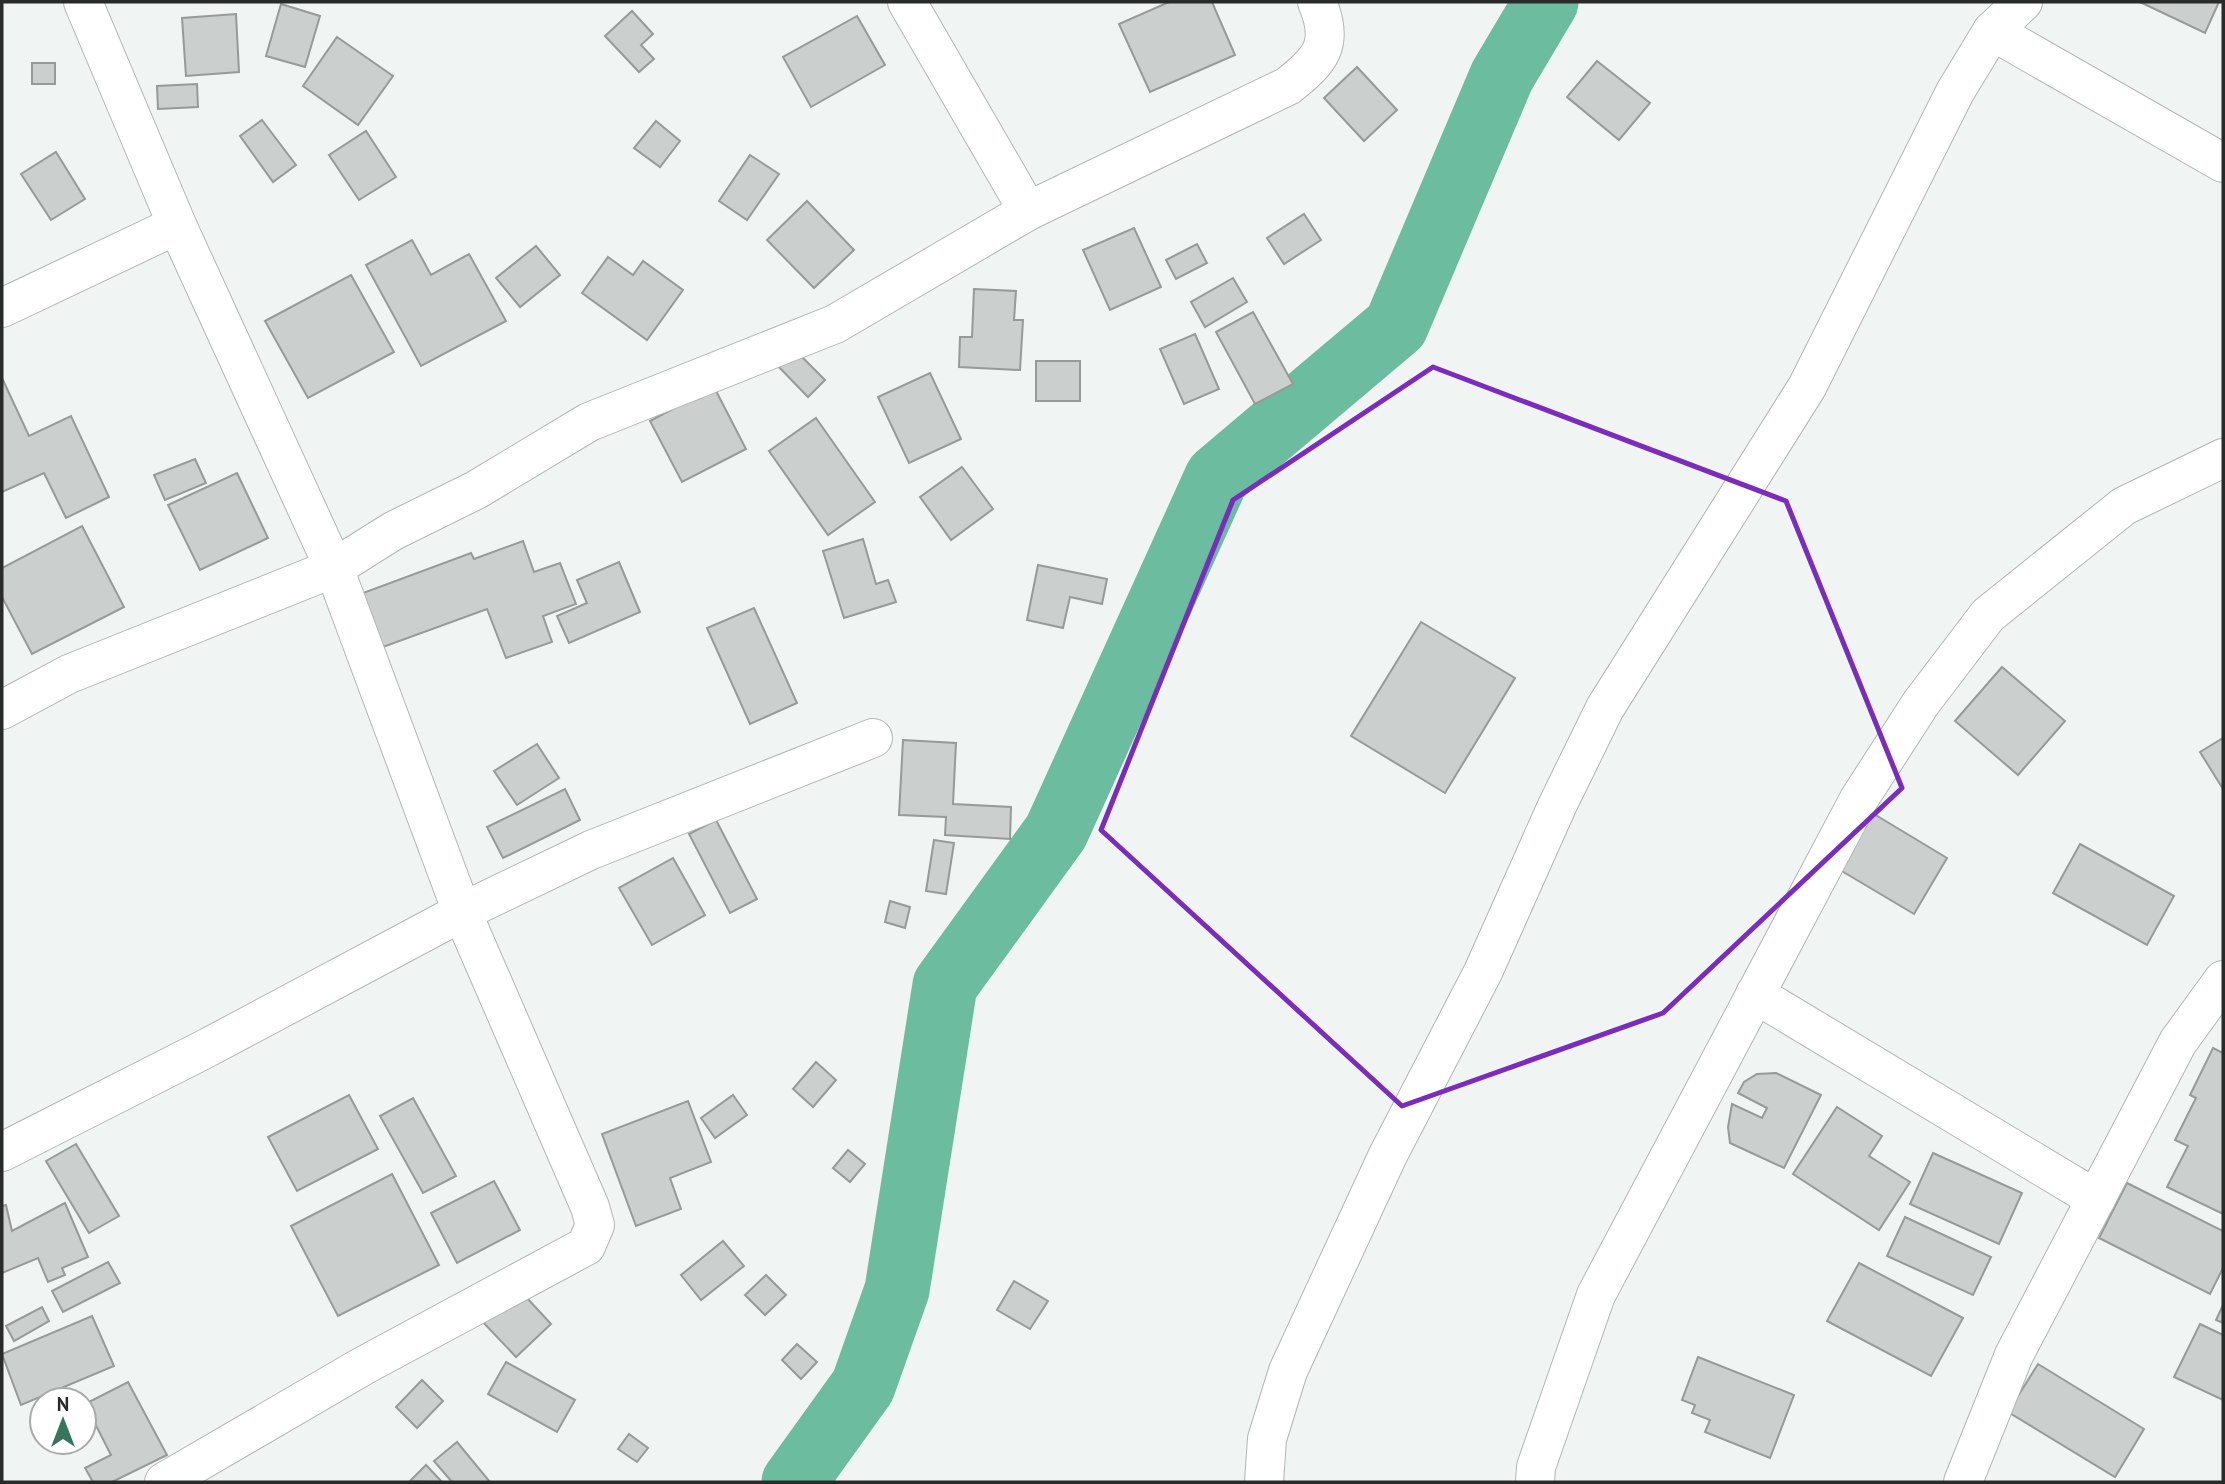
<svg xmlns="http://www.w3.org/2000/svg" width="2225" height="1484" viewBox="0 0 2225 1484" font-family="'PT Sans',sans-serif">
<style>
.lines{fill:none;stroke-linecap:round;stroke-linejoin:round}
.river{stroke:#6cbc9f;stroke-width:65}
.building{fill:#cbcfcd;stroke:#969a98;stroke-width:2}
.minor-casing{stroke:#b2b6b4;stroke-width:40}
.minor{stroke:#fff;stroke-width:38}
.marked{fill:none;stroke:#7b2cbf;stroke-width:5;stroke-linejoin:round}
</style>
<rect width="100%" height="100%" fill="#f0f4f2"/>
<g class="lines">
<path class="river" d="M 794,1482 L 863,1386 L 897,1290 L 945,985 L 1056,832 L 1217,477 L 1396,326 L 1502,76 L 1546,2"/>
</g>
<g class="building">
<path d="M 1169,2 L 1212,2 L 1235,55 L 1150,92 L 1119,24 Z"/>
<path d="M 2140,2 L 2219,2 L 2205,33 Z"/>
<path d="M 281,4 L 320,16 L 305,67 L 266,56 Z"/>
<path d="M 632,11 L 653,34 L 641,45 L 654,59 L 639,72 L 605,36 Z"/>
<path d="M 236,14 L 239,72 L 186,76 L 182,18 Z"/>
<path d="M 857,16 L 885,65 L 811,107 L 783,57 Z"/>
<path d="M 337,37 L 393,76 L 358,125 L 303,86 Z"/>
<path d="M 1597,61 L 1650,103 L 1619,140 L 1567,97 Z"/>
<rect x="32" y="63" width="23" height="21"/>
<path d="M 1357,67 L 1397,110 L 1364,141 L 1324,98 Z"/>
<path d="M 197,84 L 198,107 L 158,109 L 157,86 Z"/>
<path d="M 262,120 L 296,165 L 273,182 L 240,136 Z"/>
<path d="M 656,121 L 680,141 L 660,167 L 634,148 Z"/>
<path d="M 366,131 L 396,177 L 359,200 L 329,155 Z"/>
<path d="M 56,152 L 85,199 L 51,220 L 21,174 Z"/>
<path d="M 750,155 L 779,174 L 747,220 L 719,201 Z"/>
<path d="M 807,201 L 854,250 L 814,288 L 767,240 Z"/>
<path d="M 1304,214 L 1321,240 L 1284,264 L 1267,238 Z"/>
<path d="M 1134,228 L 1161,287 L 1110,310 L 1083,250 Z"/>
<path d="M 412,240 L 431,275 L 469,254 L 506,321 L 421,366 L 366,265 Z"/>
<path d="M 1197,244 L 1207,263 L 1176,279 L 1166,260 Z"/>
<path d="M 536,246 L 560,275 L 520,307 L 496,278 Z"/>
<path d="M 608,257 L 633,275 L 643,261 L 683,290 L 647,340 L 582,293 Z"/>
<path d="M 351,275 L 394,352 L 308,398 L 265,321 Z"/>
<path d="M 1233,278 L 1247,302 L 1205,327 L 1191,302 Z"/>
<path d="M 974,289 L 1016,291 L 1014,320 L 1023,320 L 1020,370 L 959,367 L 960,337 L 972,337 Z"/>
<path d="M 1253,312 L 1293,384 L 1255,404 L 1216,332 Z"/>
<path d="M 1195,334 L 1219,389 L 1184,404 L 1160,349 Z"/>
<path d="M 791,346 L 825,380 L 808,397 L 774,362 Z"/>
<rect x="1036" y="361" width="44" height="40"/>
<path d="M 930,373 L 961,439 L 909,463 L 878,397 Z"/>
<path d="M 2,378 L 29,436 L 71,416 L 109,497 L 66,518 L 44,473 L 2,492 Z"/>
<path d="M 714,387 L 746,449 L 682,482 L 650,421 Z"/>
<path d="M 816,418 L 875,502 L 828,535 L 769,451 Z"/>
<path d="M 195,459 L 206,483 L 165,500 L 154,475 Z"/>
<path d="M 962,467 L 993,509 L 951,540 L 920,497 Z"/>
<path d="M 237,473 L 268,538 L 200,570 L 168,505 Z"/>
<path d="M 82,526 L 124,607 L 32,654 L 2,597 L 2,568 Z"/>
<path d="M 863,539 L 876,584 L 888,580 L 896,602 L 844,618 L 823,551 Z"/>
<path d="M 523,541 L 534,572 L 560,563 L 576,604 L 543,616 L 552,642 L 506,658 L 487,609 L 383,647 L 363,593 L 471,553 L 474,559 Z"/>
<path d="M 619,562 L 640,612 L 569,643 L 557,616 L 587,603 L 577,580 Z"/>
<path d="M 1038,565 L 1107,579 L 1102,604 L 1070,597 L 1063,628 L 1027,620 Z"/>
<path d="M 754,608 L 797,703 L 750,724 L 707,628 Z"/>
<path d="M 1421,622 L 1515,678 L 1445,793 L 1351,736 Z"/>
<path d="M 2002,667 L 2065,721 L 2018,775 L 1955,721 Z"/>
<path d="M 2223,738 L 2223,789 L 2200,752 Z"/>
<path d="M 903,740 L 956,743 L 953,804 L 1011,807 L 1010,839 L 945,835 L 946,817 L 899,815 Z"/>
<path d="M 537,744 L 559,778 L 517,805 L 494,771 Z"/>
<path d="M 565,789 L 580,820 L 503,858 L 487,827 Z"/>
<path d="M 1869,811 L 1947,858 L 1914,914 L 1835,867 Z"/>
<path d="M 716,820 L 757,899 L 730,913 L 689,834 Z"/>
<path d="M 934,840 L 954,843 L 946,894 L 926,891 Z"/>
<path d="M 2080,844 L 2174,896 L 2147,945 L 2053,893 Z"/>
<path d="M 673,858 L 705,915 L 652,945 L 619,888 Z"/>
<path d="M 890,901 L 910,907 L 905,928 L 885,922 Z"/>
<path d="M 2213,1048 L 2223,1053 L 2223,1214 L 2167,1187 L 2188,1146 L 2175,1140 L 2196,1098 L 2190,1095 Z"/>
<path d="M 816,1062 L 836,1080 L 813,1107 L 793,1089 Z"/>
<path d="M 1776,1073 L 1821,1095 L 1784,1168 L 1730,1143 L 1728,1127 L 1732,1104 L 1762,1118 L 1767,1108 L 1738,1093 L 1744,1082 L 1757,1074 Z"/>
<path d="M 349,1095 L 378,1149 L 297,1191 L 268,1137 Z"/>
<path d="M 733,1095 L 747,1115 L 715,1138 L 701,1118 Z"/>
<path d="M 413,1098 L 456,1176 L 423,1193 L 380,1116 Z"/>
<path d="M 688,1101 L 711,1162 L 670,1178 L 681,1209 L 636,1226 L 602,1134 Z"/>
<path d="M 1837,1107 L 1882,1136 L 1869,1156 L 1910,1182 L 1879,1230 L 1793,1174 Z"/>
<path d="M 76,1144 L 119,1216 L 89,1233 L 46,1161 Z"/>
<path d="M 848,1150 L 865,1164 L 850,1182 L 833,1168 Z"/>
<path d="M 1933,1153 L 2022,1193 L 1999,1244 L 1910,1204 Z"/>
<path d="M 392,1174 L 439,1265 L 338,1316 L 291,1226 Z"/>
<path d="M 494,1181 L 520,1230 L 457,1263 L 431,1213 Z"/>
<path d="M 2127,1183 L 2223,1231 L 2223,1268 L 2210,1294 L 2099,1238 Z"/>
<path d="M 65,1203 L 88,1257 L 62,1268 L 65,1275 L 48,1282 L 38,1258 L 2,1273 L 2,1206 L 6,1205 L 12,1231 Z"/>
<path d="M 1905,1217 L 1991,1257 L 1973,1295 L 1887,1256 Z"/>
<path d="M 723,1241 L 744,1266 L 701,1300 L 681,1275 Z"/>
<path d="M 108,1262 L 120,1283 L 63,1312 L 52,1291 Z"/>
<path d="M 1859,1263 L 1963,1318 L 1931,1376 L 1827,1321 Z"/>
<path d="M 766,1275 L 786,1295 L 765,1315 L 745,1295 Z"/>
<path d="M 1014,1281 L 1048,1301 L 1030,1329 L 997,1310 Z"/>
<path d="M 516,1286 L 551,1324 L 516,1357 L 480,1319 Z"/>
<path d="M 2223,1305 L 2223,1323 L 2216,1320 Z"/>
<path d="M 42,1307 L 49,1321 L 14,1341 L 6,1326 Z"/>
<path d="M 92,1316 L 114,1366 L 21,1405 L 2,1354 Z"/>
<path d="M 2200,1324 L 2223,1335 L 2223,1400 L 2174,1377 Z"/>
<path d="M 797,1344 L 817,1362 L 801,1379 L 782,1360 Z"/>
<path d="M 1698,1357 L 1794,1395 L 1770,1458 L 1705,1432 L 1710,1420 L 1692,1413 L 1695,1405 L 1682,1400 Z"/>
<path d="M 506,1362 L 575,1400 L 557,1432 L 488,1394 Z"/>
<path d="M 2038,1364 L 2144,1429 L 2115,1477 L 2008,1412 Z"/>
<path d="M 422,1380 L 443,1401 L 417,1428 L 396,1407 Z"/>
<path d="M 128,1382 L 167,1455 L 112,1482 L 93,1482 L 85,1468 L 111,1455 L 85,1404 Z"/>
<path d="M 629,1434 L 648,1448 L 637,1462 L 618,1449 Z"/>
<path d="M 457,1442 L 490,1482 L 452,1482 L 434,1461 Z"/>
<path d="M 426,1465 L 442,1482 L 410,1481 Z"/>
</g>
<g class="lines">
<g class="minor-casing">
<g id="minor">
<path d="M 83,2 L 177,225 L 334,568 L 462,912 L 590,1207 L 595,1225 L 586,1246 L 363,1366 L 164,1482"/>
<path d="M 907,2 L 1028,211"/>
<path d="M 1992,31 L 2223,163"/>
<path d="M 2,308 L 177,225"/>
<path d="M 2,710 L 69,674 L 334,568 L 393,531 L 476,490 L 589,422 L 835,324 L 1028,211 L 1288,86 C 1321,60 1335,44 1317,2"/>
<path d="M 1755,994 L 2096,1199"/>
<path d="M 2,1152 L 205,1049 L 462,912 L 591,850 L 873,738"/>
<path d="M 1264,1482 L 1267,1439 L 1288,1371 L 1388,1155 L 1483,972 L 1557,806 L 1605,708 L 1807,387 L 1955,92 L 1992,31 L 2023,2"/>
<path d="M 1535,1482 L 1536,1467 L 1596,1295 L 1859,799 L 1921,703 L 1988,615 L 2124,506 L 2223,458"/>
<path d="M 1963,1482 L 2014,1355 L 2178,1042 L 2223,980"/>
</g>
</g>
<use href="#minor" class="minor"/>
</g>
<path class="marked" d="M 1433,367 L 1786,501 L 1902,788 L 1663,1013 L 1402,1106 L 1101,830 L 1233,500 Z"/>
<rect width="2225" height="1484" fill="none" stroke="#292b2a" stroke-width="7"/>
<g transform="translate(63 1421)"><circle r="33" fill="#ffffff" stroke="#a9aaaa" stroke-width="2"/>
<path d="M0-5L12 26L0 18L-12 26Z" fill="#38755f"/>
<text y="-10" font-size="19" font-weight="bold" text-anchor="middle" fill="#292b2a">N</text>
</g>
</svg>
